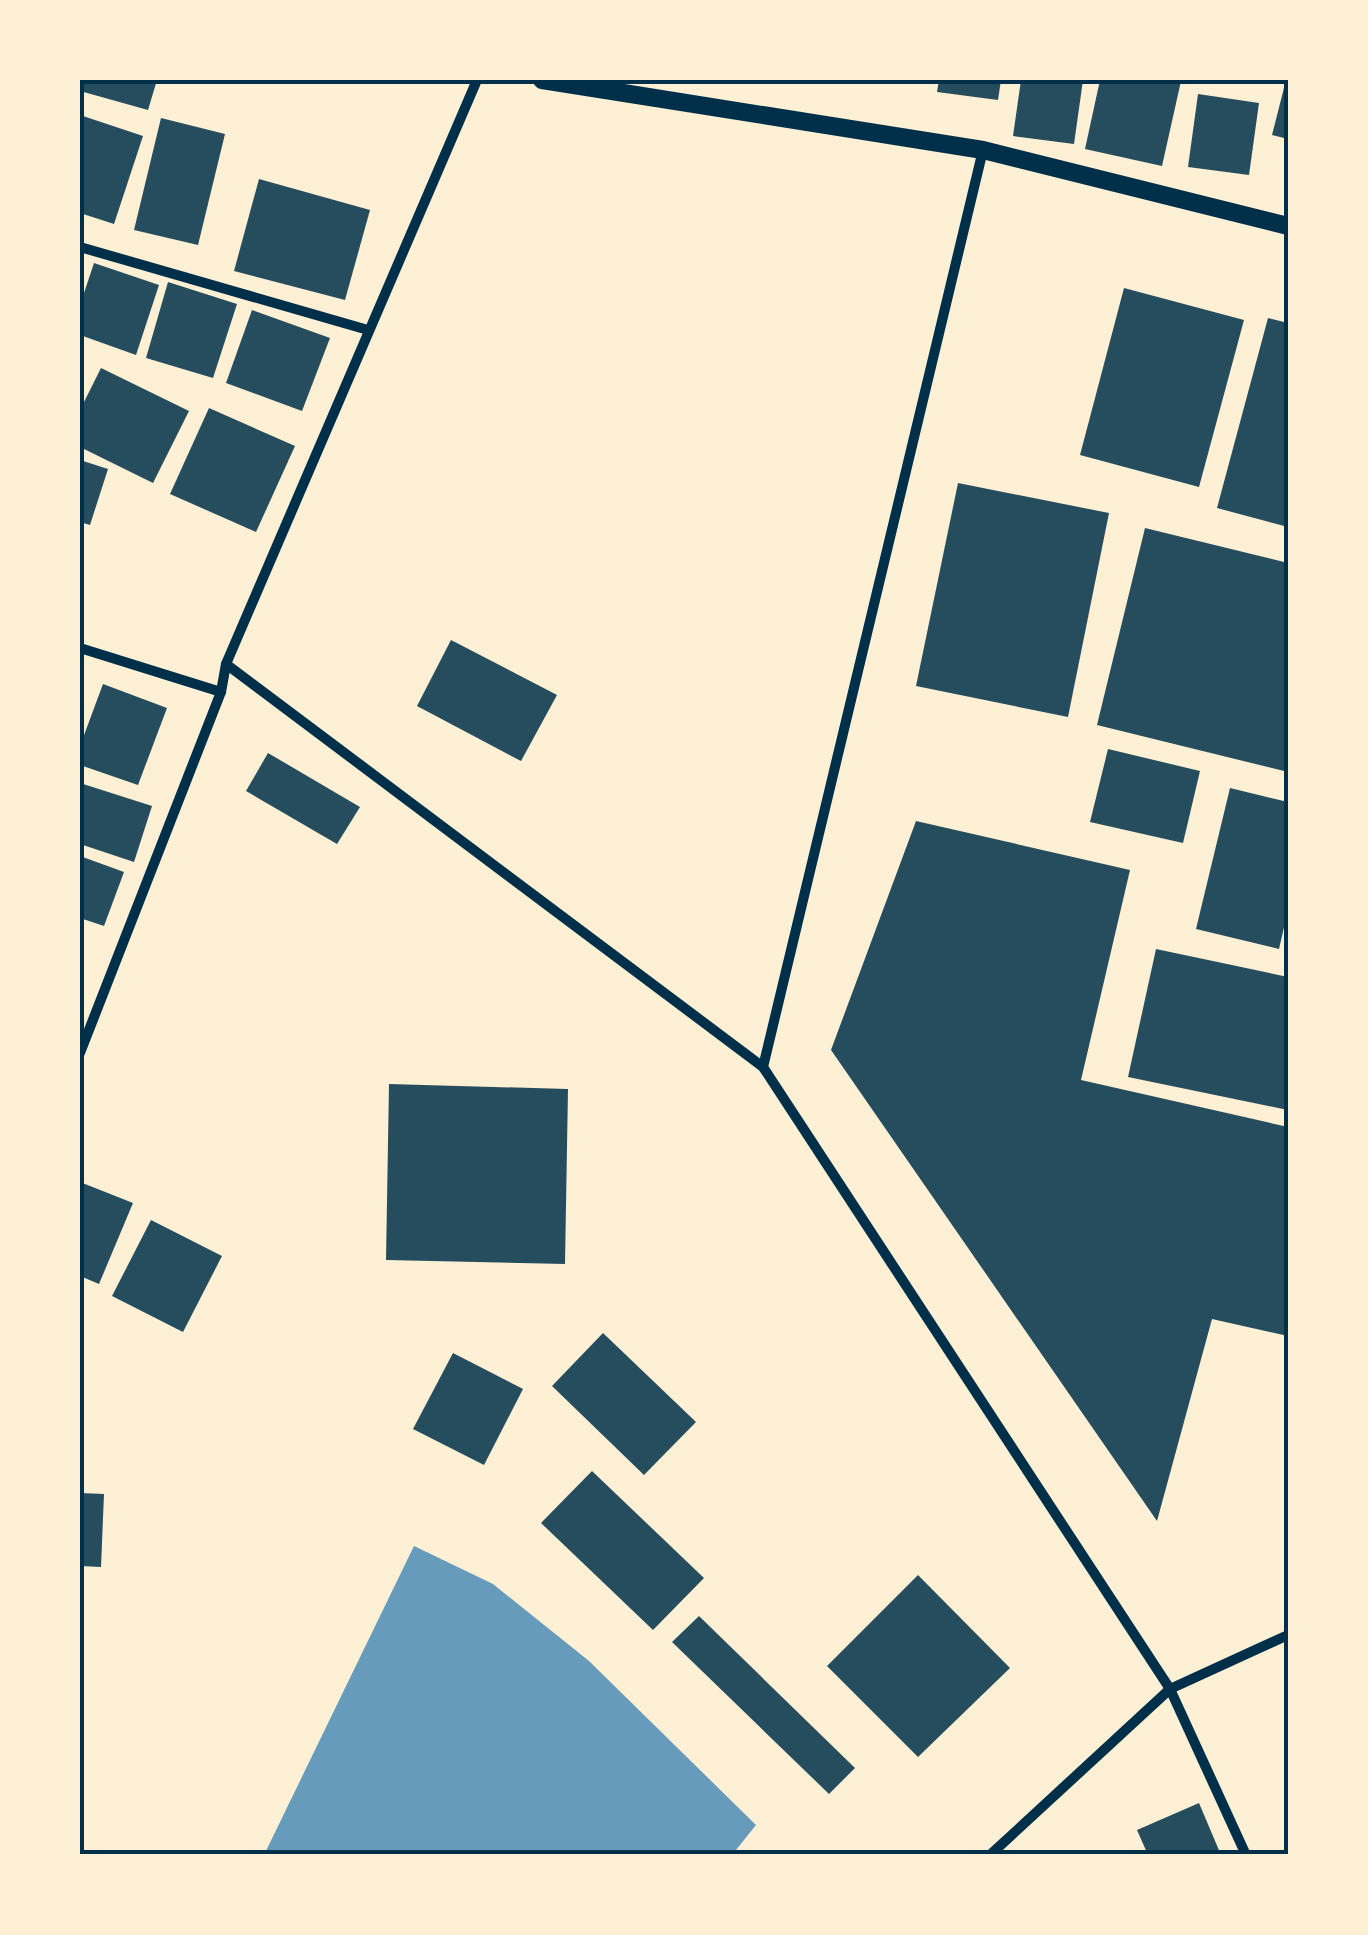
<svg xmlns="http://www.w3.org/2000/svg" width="1368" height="1935" viewBox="0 0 1368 1935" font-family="Inter,sans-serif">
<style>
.water{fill:#669bbc}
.building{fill:#264d5e}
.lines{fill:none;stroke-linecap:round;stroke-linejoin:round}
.minor{stroke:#003049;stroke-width:10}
.tertiary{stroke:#003049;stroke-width:18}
.neatline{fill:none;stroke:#003049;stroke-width:4}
</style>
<rect width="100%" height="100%" fill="#fdf0d5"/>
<path class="water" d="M 414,1546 L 493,1584 L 589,1661 L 756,1825 L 732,1855 L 264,1855 Z"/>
<g class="building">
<path d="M 80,80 L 157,80 L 148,110 L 80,91 Z"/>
<path d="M 939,80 L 1001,80 L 998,100 L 937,92 Z"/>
<path d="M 1021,80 L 1083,80 L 1074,144 L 1013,136 Z"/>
<path d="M 1100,80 L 1181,81 L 1162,166 L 1085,149 Z"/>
<path d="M 1286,80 L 1288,80 L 1288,139 L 1272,135 Z"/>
<path d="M 1198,94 L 1259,103 L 1249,175 L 1188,167 Z"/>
<path d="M 80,115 L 143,136 L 114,224 L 80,213 Z"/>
<path d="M 161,118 L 225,134 L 198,245 L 134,230 Z"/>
<path d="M 259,179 L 370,210 L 345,300 L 234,271 Z"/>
<path d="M 94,263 L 159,285 L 136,355 L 80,335 L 80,305 Z"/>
<path d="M 168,282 L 237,304 L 213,378 L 146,358 Z"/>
<path d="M 1124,288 L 1244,320 L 1199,487 L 1080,455 Z"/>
<path d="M 252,310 L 330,338 L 302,411 L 226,383 Z"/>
<path d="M 1268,318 L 1288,323 L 1288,527 L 1217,508 Z"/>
<path d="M 101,368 L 189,411 L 153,483 L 80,447 L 80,410 Z"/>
<path d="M 209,408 L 295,446 L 256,532 L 170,494 Z"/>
<path d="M 80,460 L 108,469 L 90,525 L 80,522 Z"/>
<path d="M 958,483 L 1109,513 L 1068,717 L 916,686 Z"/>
<path d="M 1145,528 L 1288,563 L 1288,772 L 1097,725 Z"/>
<path d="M 451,640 L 557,695 L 521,761 L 417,706 Z"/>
<path d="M 103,684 L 167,708 L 138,785 L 80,765 L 80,746 Z"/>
<path d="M 1108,749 L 1200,771 L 1183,843 L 1090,822 Z"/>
<path d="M 268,753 L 360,807 L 337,844 L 246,791 Z"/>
<path d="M 80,783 L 152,806 L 134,862 L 80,844 Z"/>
<path d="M 1230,788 L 1288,802 L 1288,910 L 1279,949 L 1196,929 Z"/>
<path d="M 916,821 L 1130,870 L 1081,1080 L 1288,1127 L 1288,1336 L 1212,1319 L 1157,1521 L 831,1050 Z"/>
<path d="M 80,856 L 124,872 L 104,926 L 80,918 Z"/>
<path d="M 1156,949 L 1288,977 L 1288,1110 L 1128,1077 Z"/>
<path d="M 389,1084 L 568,1089 L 565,1264 L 386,1260 Z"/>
<path d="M 80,1182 L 133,1203 L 99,1284 L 80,1276 Z"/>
<path d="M 151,1220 L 222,1256 L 183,1332 L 112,1296 Z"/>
<path d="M 603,1333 L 696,1422 L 644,1475 L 552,1386 Z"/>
<path d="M 453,1353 L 523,1389 L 484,1465 L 413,1429 Z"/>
<path d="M 592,1471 L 704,1578 L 653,1630 L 541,1523 Z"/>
<path d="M 80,1493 L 104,1494 L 101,1567 L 80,1566 Z"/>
<path d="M 918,1575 L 1010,1668 L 918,1757 L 827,1666 Z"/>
<path d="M 699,1616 L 855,1768 L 829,1794 L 672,1642 Z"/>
<path d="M 1199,1803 L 1221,1855 L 1148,1855 L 1137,1830 Z"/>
</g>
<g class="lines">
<g class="minor">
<path d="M 80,247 L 368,330"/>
<path d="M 80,648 L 221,692"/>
<path d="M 226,664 L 763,1067 L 1170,1689 L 1246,1855"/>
<path d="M 80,1053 L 221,692 L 226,664 L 477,80"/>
<path d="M 763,1067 L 983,150"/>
<path d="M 990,1855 L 1170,1689 L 1288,1635"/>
</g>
<path class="tertiary" d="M 542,80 L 983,150 L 1288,226"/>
</g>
<rect width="1368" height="1935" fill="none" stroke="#fdf0d5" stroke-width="165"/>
<rect x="82" y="82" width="1204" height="1770" class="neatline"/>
</svg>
